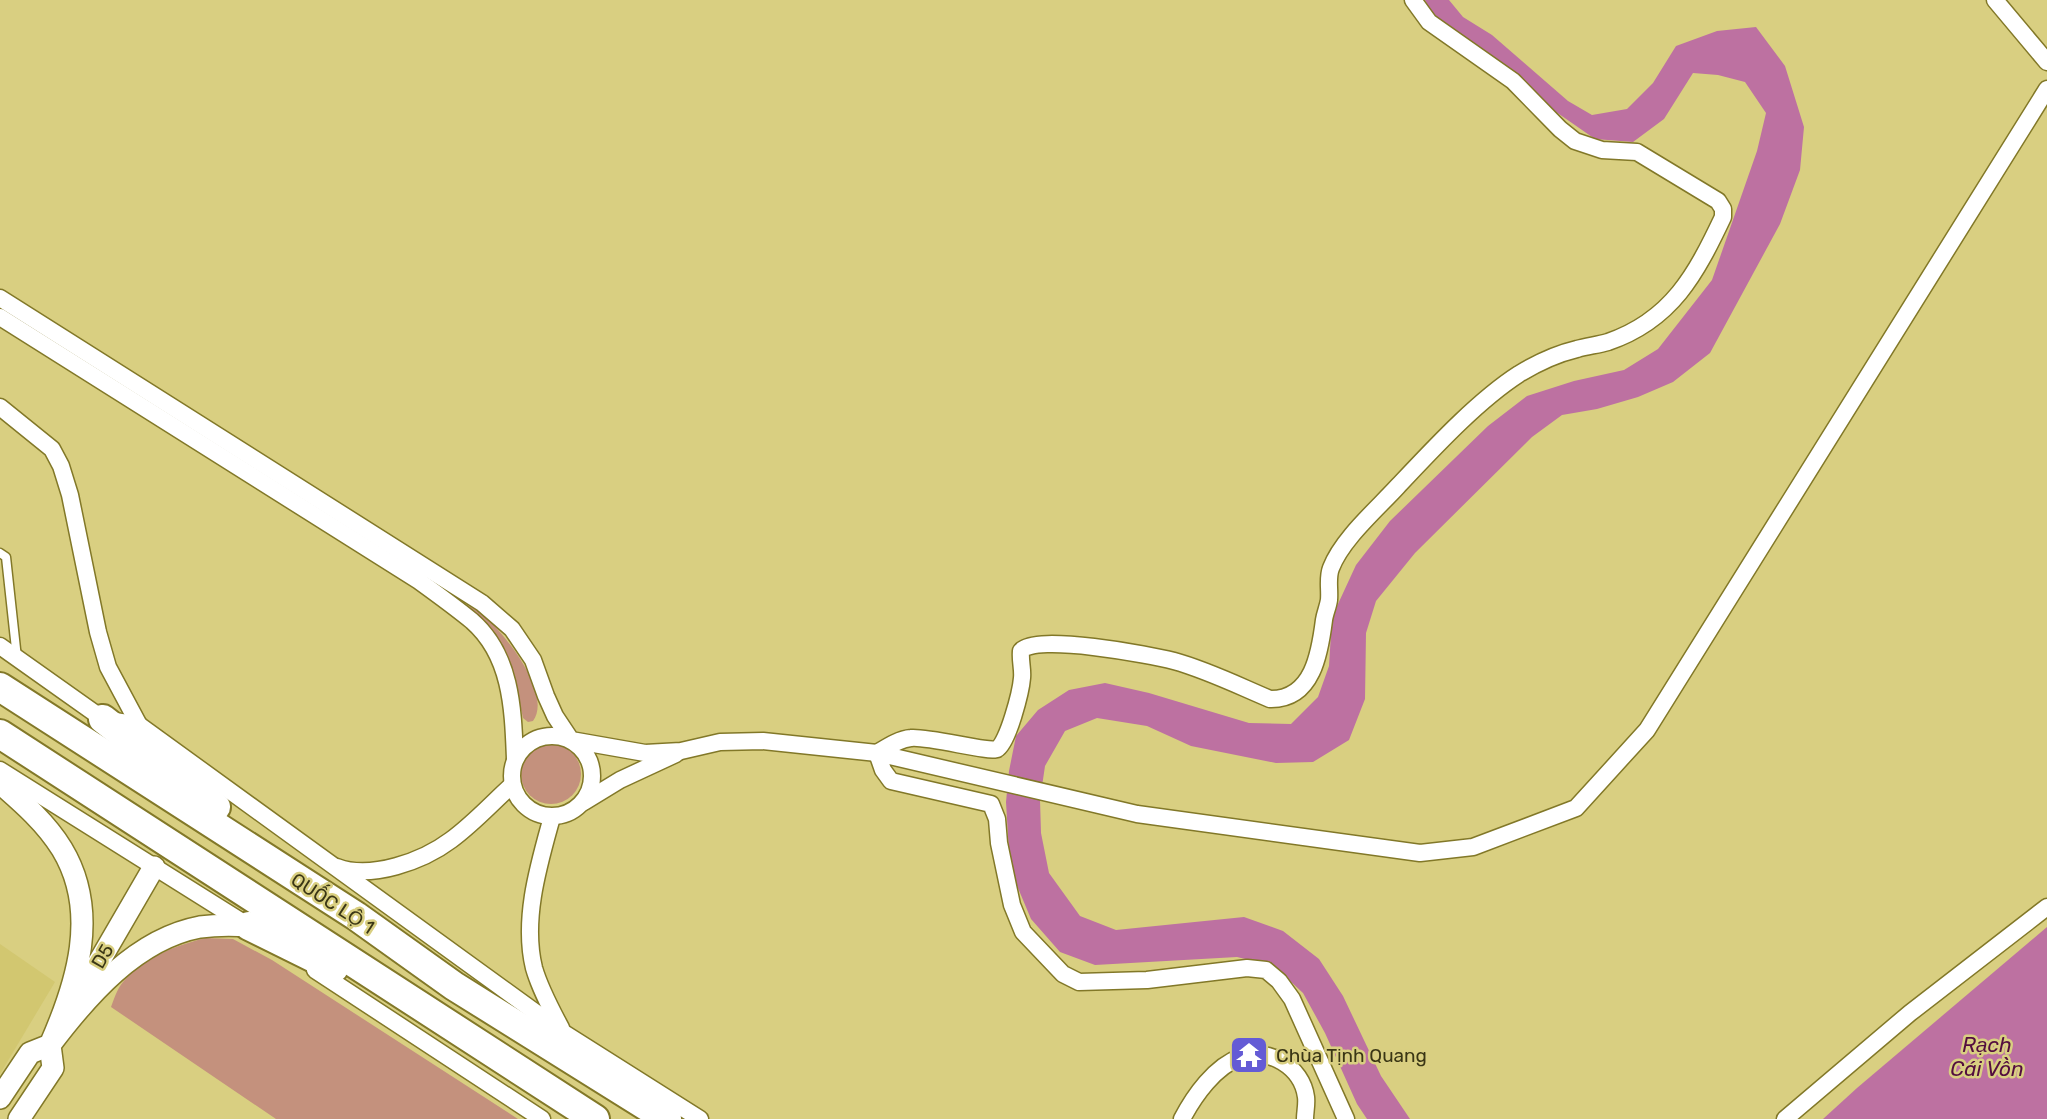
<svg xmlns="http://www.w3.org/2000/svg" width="2047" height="1119" viewBox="0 0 2047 1119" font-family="Rubik,sans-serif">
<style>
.built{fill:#d2c770}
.green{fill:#c4917d}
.water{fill:#bd71a1}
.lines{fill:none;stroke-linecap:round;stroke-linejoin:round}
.lane-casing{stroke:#827828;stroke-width:11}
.street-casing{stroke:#827828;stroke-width:19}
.secondary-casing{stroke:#827828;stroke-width:24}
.highway-casing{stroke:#827828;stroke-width:32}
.lane{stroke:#fff;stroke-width:8}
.street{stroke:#fff;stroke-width:16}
.secondary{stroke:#fff;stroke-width:21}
.highway{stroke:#fff;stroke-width:28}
.labels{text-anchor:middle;stroke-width:5;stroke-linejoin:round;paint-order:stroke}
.street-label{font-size:19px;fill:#3a3615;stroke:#d9cf81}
.poi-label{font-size:19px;fill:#3a3615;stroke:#d9cf81;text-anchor:start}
.water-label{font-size:21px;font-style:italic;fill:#530d3f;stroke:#d9cf81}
</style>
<rect width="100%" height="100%" fill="#d9cf81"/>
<path class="built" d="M 0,944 L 55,982 L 0,1074 Z"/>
<g class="green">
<path d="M 454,598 C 463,603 474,608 482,614 C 504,632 553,694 533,721 L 528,722 L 523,718 L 513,673 L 504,651 Z"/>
<circle cx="551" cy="774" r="30"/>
<path d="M 205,938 L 233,939 L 272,960 L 518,1119 L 276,1119 L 111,1007 C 114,999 117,989 123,982 C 144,957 175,946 205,938 Z"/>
</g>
<g class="water">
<path d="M 1425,0 L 1449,0 L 1463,17 L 1492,35 L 1568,101 L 1592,115 L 1627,109 L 1653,83 L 1676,46 L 1717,31 L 1756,27 L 1785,66 L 1804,127 L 1800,170 L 1780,224 L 1710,353 L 1673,382 L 1638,397 L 1597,409 L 1562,415 L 1532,437 L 1415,553 L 1376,601 L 1366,633 L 1365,699 L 1349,740 L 1313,762 L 1276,763 L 1191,746 L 1147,726 L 1097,718 L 1065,731 L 1045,766 L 1040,800 L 1041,833 L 1049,873 L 1080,916 L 1116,930 L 1244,917 L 1283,931 L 1319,959 L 1343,996 L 1381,1076 L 1410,1119 L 1367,1119 L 1357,1104 L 1325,1033 L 1303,993 L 1274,966 L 1237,957 L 1095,965 L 1060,952 L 1031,919 L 1010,869 L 1006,802 L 1009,771 L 1016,736 L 1038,710 L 1069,690 L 1105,683 L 1149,693 L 1249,723 L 1291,724 L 1318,697 L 1329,666 L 1332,617 L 1356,565 L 1390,521 L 1488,426 L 1527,396 L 1574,381 L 1624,370 L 1658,349 L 1712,280 L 1757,151 L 1766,113 L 1745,82 L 1718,75 L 1693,73 L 1664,119 L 1633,142 L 1595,139 L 1546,105 L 1433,18 Z"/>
<path d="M 2047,927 L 2047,1119 L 1823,1119 L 1857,1088 Z"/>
</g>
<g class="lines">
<g class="lane-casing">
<path id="lane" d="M 0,553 L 6,557 L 17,658"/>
</g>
<g class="street-casing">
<g id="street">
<path d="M 1995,0 L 2047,62"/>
<path d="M 0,298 L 482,603 L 512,629 L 533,660 L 546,696 L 555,716 L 571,740 L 645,753 L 681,751 L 720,742 L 763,741 L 877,753 L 1137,814 L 1420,853 L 1473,847 L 1576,808 L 1647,730 L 2047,89"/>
<path d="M 0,317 L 419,581 C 437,594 455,607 472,621 C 512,656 513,710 515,759"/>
<path d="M 0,407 L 52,449 L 61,466 L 70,495 L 98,632 L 108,667 L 139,725"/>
<path d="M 0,646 L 103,719 L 139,725 L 564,1033 L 700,1119"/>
<circle cx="552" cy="776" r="40"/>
<path d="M 0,770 L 247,925"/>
<path d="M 584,802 L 620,780 L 676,754"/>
<path d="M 552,817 C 539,864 522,919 534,968 C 540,989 551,1009 561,1028"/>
<path d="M 337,867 C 371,880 423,861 451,840 C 473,824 492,803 512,785"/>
<path d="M 315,970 L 542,1119"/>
<path d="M 1182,1119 C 1194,1096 1215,1066 1241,1057 C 1269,1047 1302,1067 1306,1097 C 1307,1104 1305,1112 1305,1119"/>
<path d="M 1346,1119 L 1292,999 L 1279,981 L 1266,970 L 1247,968 L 1147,980 L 1079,982 L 1063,974 L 1023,932 L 1012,905 L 999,843 L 997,819 L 991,804 L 891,781 L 883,770 L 877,753 C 887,747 899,739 911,738 C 928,736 991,753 997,749 C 1008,743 1021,691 1022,678 C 1023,669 1020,661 1021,651 C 1034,633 1151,655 1174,661 C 1207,670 1239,686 1270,699 C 1313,700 1320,652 1324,620 C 1325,613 1328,607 1329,600 C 1330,589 1327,578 1331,568 C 1342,539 1377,509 1398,486 C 1432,450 1477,401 1519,374 C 1537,363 1556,354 1577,349 C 1587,346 1598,345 1608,342 C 1672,320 1696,274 1723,217 L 1723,209 L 1718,201 L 1637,152 L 1602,150 L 1575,141 L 1560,129 L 1513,81 L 1429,22 L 1413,0"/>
<path d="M 1785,1119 L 1910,1013 L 2047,907"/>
</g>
</g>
<g class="secondary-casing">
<g id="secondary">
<path d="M 0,783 C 23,803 46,823 62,849 C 100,912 77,984 50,1045 L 30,1053 L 0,1098"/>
<path d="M 78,998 L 154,867"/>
<path d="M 19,1119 L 53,1068 L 50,1045 C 87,996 136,939 200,927 C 216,925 232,925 249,926"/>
</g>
</g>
<g class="highway-casing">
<g id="highway">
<path d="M 0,687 L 356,916 L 454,986 L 667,1119"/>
<path d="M 103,719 L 216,807"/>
<path d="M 0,734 L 595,1119"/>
<path d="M 249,926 L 334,968"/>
</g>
</g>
<use href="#lane" class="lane"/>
<use href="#street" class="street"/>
<use href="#secondary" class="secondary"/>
<use href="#highway" class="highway"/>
</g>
<defs>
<g id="temple-square" transform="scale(2.0125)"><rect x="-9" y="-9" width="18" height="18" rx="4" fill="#645bd5" stroke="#d9cf81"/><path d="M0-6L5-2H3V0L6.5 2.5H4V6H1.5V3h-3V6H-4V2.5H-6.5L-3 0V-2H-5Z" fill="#fff"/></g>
</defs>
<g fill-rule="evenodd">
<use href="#temple-square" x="1249" y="1055"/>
</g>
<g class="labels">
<g class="street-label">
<text transform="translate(333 903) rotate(33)" y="7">QUỐC LỘ 1</text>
<text transform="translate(102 956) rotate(-60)" y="7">D5</text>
</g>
<g class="poi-label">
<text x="1276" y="1062">Chùa Tịnh Quang</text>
</g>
<g class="water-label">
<text x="1987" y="1052">Rạch<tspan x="1987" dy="24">Cái Vồn</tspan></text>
</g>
</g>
</svg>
